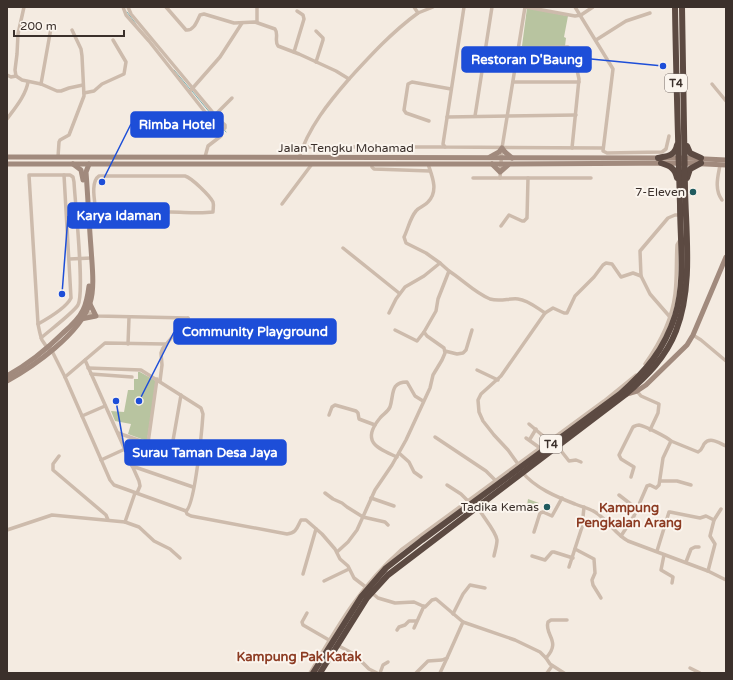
<svg xmlns="http://www.w3.org/2000/svg" width="733" height="680" viewBox="0 0 733 680" font-family="'Varela Round',sans-serif">
<style>
.green{fill:#b8c4a0}
.lines{fill:none;stroke-linecap:round;stroke-linejoin:round}
.stream{stroke:#7fb0b2;stroke-width:1}
.street{stroke:#cdbbac;stroke-width:3.5}
.secondary{stroke:#a18a7d;stroke-width:5}
.highway{stroke:#5c4a42;stroke-width:6}
.poi-dot{fill:#1f5a5e;stroke:#fbf5ee;stroke-width:1.5}
.labels{text-anchor:middle;stroke-width:4;stroke-linejoin:round;paint-order:stroke}
.shield{fill:#fbf5ee;stroke:#756b66;stroke-width:1}
.shield-label{font-size:11px;font-weight:bold;fill:#3b302b}
.street-label{font-size:12px;fill:#3b302b;stroke:#fbf5ee}
.poi-label{font-size:12px;fill:#3b302b;stroke:#fbf5ee;text-anchor:end}
.neighbourhood-label{font-size:13px;font-weight:bold;fill:#8c3b22;stroke:#fbf5ee}
.leader{fill:none;stroke:#1d4ed8;stroke-width:1.5}
.callout-dot{fill:#1d4ed8;stroke:#fbf5ee;stroke-width:1.5}
.callout{fill:#1d4ed8;stroke:#1d4ed8;stroke-width:1.5}
.callout-label{font-size:13px;text-anchor:middle;font-weight:bold;fill:#fff}
</style>
<rect width="100%" height="100%" fill="#f4ebe1"/>
<g class="green">
<path d="M 527,8 L 568,16 L 564,37 L 566,38 L 565,46 L 524,47 L 522,46 Z"/>
<path d="M 138,372 L 140,372 L 156,381 L 147,441 L 128,434 L 131,424 L 115,421 L 111,411 L 124,412 L 128,390 L 134,390 L 134,379 L 138,379 Z"/>
<path d="M 528,499 L 539,503 L 537,509 L 527,506 Z"/>
</g>
<g class="lines">
<g class="stream">
<path d="M 127,12 L 136,24"/>
<path d="M 174,70 L 190,89"/>
<path d="M 192,91 L 226,132"/>
</g>
<g class="street">
<path d="M 24,7 L 18,34 L 17,54 L 15,70 L 16,76 L 22,80 L 41,84 L 57,91 L 61,91 L 69,88 L 83,85"/>
<path d="M 123,7 L 126,15 L 149,41 L 220,131 L 221,136 L 208,146 L 205,157"/>
<path d="M 128,7 L 131,14 L 215,115 L 232,98"/>
<path d="M 166,7 L 186,30 C 194,31 197,21 200,15 L 204,14 L 234,23 L 255,22 L 275,29 C 279,34 274,41 278,46 L 299,54 L 336,71 L 349,79 C 329,102 308,128 299,158"/>
<path d="M 257,7 L 257,22"/>
<path d="M 464,7 L 443,144 L 445,147 L 603,148"/>
<path d="M 526,7 L 575,16 L 581,15 L 593,7"/>
<path d="M 575,7 L 613,69 L 603,151 L 607,153 L 662,152 L 666,149 L 669,136"/>
<path d="M 418,13 L 433,7"/>
<path d="M 316,31 L 323,38 L 323,40 L 316,62"/>
<path d="M 596,40 L 626,21 L 650,13"/>
<path d="M 518,48 L 568,47 L 573,52 L 579,79 L 572,148"/>
<path d="M 294,52 L 304,19 L 303,15 L 297,11"/>
<path d="M 7,75 L 11,77 L 16,76"/>
<path d="M 349,79 C 371,55 392,32 418,13 L 414,7"/>
<path d="M 513,82 L 579,82"/>
<path d="M 41,84 L 51,28"/>
<path d="M 712,84 L 726,101"/>
<path d="M 191,90 L 220,57 L 242,23"/>
<path d="M 84,93 L 94,91 L 102,84 L 124,74 L 126,62 L 113,40"/>
<path d="M 214,115 L 225,125 L 225,128 L 220,131"/>
<path d="M 475,116 L 492,7"/>
<path d="M 447,117 L 576,115"/>
<path d="M 7,119 C 15,108 26,95 28,82"/>
<path d="M 429,121 L 406,113 L 404,110 L 408,84 L 412,82 L 451,89"/>
<path d="M 302,147 L 445,147"/>
<path d="M 58,157 L 59,142 L 60,140 L 69,135 L 84,96 L 82,56 L 81,49 L 72,30"/>
<path d="M 372,164 L 372,167 L 374,169 L 430,171"/>
<path d="M 428,164 C 432,176 439,191 428,202 C 425,206 419,207 416,211 C 410,218 408,229 404,237 L 406,243 L 426,253 L 440,263"/>
<path d="M 720,165 C 718,176 714,189 722,200"/>
<path d="M 473,178 L 591,178"/>
<path d="M 500,178 L 502,148 L 525,7"/>
<path d="M 282,204 L 312,164"/>
<path d="M 86,211 C 114,212 142,212 170,212 C 184,212 199,214 213,212 C 213,209 214,205 213,202 C 210,196 192,178 185,176 L 99,176 C 90,182 95,202 96,212"/>
<path d="M 501,226 L 509,215 L 522,221 L 524,221 L 527,218 L 528,178"/>
<path d="M 343,248 L 399,293"/>
<path d="M 69,259 L 92,258"/>
<path d="M 449,271 C 463,280 475,293 490,299 C 500,302 509,298 518,299 C 528,300 537,308 545,313"/>
<path d="M 86,312 L 97,316 L 188,318"/>
<path d="M 670,317 L 650,294 L 641,276 L 640,251 L 668,218 L 675,215 L 680,215"/>
<path d="M 38,324 C 47,319 66,308 71,298 L 64,175"/>
<path d="M 395,330 L 417,341 L 424,332"/>
<path d="M 693,335 L 701,340 L 726,361"/>
<path d="M 41,338 C 50,330 73,313 78,305 C 85,292 75,202 74,182 L 73,177 L 70,175 L 29,175 L 38,324 C 39,329 40,335 42,340 L 48,349"/>
<path d="M 128,344 L 129,318"/>
<path d="M 51,349 L 65,377 L 110,480 L 114,485 L 186,511 L 187,514 L 191,516 L 287,534 C 297,533 297,527 301,520 L 306,520 L 322,534 L 335,549 L 340,559 L 348,566 L 354,578 L 367,588"/>
<path d="M 445,351 L 457,354 L 463,353 L 466,350 L 472,330"/>
<path d="M 85,360 L 139,481 L 140,486 L 137,493"/>
<path d="M 645,364 C 660,343 672,320 675,294 C 677,278 676,261 677,245 L 680,240"/>
<path d="M 88,368 L 141,370 L 201,408 L 203,414 C 202,429 195,505 186,511"/>
<path d="M 477,370 L 498,380"/>
<path d="M 91,374 L 132,377"/>
<path d="M 65,377 L 105,343 L 165,344"/>
<path d="M 160,381 L 162,365 L 161,353 L 163,348 L 188,318"/>
<path d="M 636,390 L 641,396 L 659,404 L 658,413 L 650,430"/>
<path d="M 329,415 L 332,407 L 335,405 L 356,411 L 358,413 L 359,419 L 375,425"/>
<path d="M 82,416 L 105,406"/>
<path d="M 529,424 L 549,441"/>
<path d="M 118,433 L 198,461"/>
<path d="M 435,437 L 486,471 L 496,481"/>
<path d="M 526,438 L 540,448"/>
<path d="M 530,439 L 536,429"/>
<path d="M 148,443 L 157,379"/>
<path d="M 558,447 L 569,461 L 576,460 L 581,462"/>
<path d="M 171,452 L 181,395"/>
<path d="M 399,453 L 409,462 L 414,472 L 421,477"/>
<path d="M 59,456 L 53,464 L 53,470 L 106,515 L 108,520"/>
<path d="M 397,457 C 376,448 361,441 380,418 C 383,414 388,412 390,407 C 394,395 390,382 407,382 L 415,396 L 423,401"/>
<path d="M 101,460 L 125,449"/>
<path d="M 518,464 L 508,450 L 494,435 L 483,421 L 479,412 L 478,400 L 481,394 L 501,376 L 545,313 L 553,308 L 564,313 L 567,313 L 575,296 L 594,277 L 603,265 L 606,263 L 612,264 L 621,277 L 633,273 L 641,276"/>
<path d="M 132,466 L 193,487"/>
<path d="M 522,472 C 535,488 557,497 575,504 C 582,507 589,508 595,512 C 608,520 615,534 628,541 L 708,571 L 726,580"/>
<path d="M 631,477 L 634,467 L 621,459 L 619,455 L 633,427 C 635,426 636,425 639,425 C 645,426 667,437 671,441"/>
<path d="M 661,481 L 677,481 L 691,485"/>
<path d="M 447,485 L 461,494 L 468,501"/>
<path d="M 325,493 L 333,499 L 342,503 L 347,507 L 363,517 L 385,522 L 388,525"/>
<path d="M 619,495 L 637,509"/>
<path d="M 371,498 L 394,506"/>
<path d="M 477,506 C 482,516 496,531 497,540 C 497,545 495,551 494,556"/>
<path d="M 125,522 L 135,493"/>
<path d="M 7,530 L 52,515 L 125,522 L 139,527 L 154,541 L 170,549 L 180,558"/>
<path d="M 534,532 L 540,513 L 543,512 L 552,516 L 562,498"/>
<path d="M 621,536 L 634,516 L 647,486 L 650,485 L 656,488 L 659,485 L 663,458 L 671,441 L 698,452 C 702,450 702,448 704,444 C 710,436 719,443 726,446"/>
<path d="M 575,549 L 594,559 L 595,573 L 592,580 L 593,585 L 601,598"/>
<path d="M 657,551 L 669,512 L 670,512 L 700,518 L 706,516 L 714,520"/>
<path d="M 337,552 L 348,542 L 357,530 L 375,490 L 392,465 L 406,440 L 430,388 L 433,375 L 442,360 L 445,353 L 444,348 L 427,336 L 424,332 L 436,311 L 438,299 L 449,271 L 440,263 L 424,276 L 405,287 L 396,299 L 389,313"/>
<path d="M 664,555 L 661,570 L 673,577 L 672,583"/>
<path d="M 532,556 L 545,560 L 552,552 L 554,552 L 573,558"/>
<path d="M 686,562 L 691,549 L 695,547 L 699,547"/>
<path d="M 569,567 L 582,527 L 584,507"/>
<path d="M 708,571 L 715,544 L 710,536 L 714,520 L 721,509"/>
<path d="M 303,574 L 316,529"/>
<path d="M 324,581 L 349,569"/>
<path d="M 372,593 L 378,598 L 395,603 L 414,602 L 425,607 L 432,600 L 436,599 L 463,622 L 515,640 L 540,652 L 546,658 L 550,664 L 564,673"/>
<path d="M 307,613 L 302,622 L 303,625 L 329,640"/>
<path d="M 453,614 L 463,594 L 470,585 L 485,588"/>
<path d="M 414,628 L 424,606"/>
<path d="M 397,630 L 399,627 L 405,625 L 409,621 L 416,621"/>
<path d="M 337,645 L 354,654 L 369,669 L 377,673"/>
<path d="M 546,658 C 562,641 544,635 548,622 L 551,620 L 567,620"/>
<path d="M 690,668 L 700,673"/>
<path d="M 310,673 C 337,627 360,586 401,550 L 604,401 L 636,375"/>
<path d="M 380,673 L 383,665 L 388,662"/>
<path d="M 416,673 L 428,661 L 442,660 L 447,658 L 463,622"/>
<path d="M 440,673 L 447,658"/>
<path d="M 547,673 L 552,666"/>
</g>
<g class="secondary">
<path d="M 7,157 L 685,158 L 726,160"/>
<path d="M 490,157 L 499,152 L 502,148 L 505,152 L 512,158"/>
<path d="M 7,164 L 500,164 L 685,163 L 726,165"/>
<path d="M 73,164 L 81,170 L 83,180"/>
<path d="M 492,164 L 500,172 L 508,165"/>
<path d="M 81,319 L 96,316 L 90,304"/>
<path d="M 7,376 C 28,364 46,350 63,333 C 71,326 79,319 83,310 C 87,302 88,294 89,286"/>
<path d="M 7,381 C 34,366 80,334 90,303 C 95,288 92,265 91,248 C 89,223 88,198 86,172 L 89,164"/>
<path d="M 627,394 L 637,391 L 646,385 L 687,345 L 693,335 L 726,257"/>
</g>
<g class="highway">
<path d="M 687,146 L 690,153 L 701,158"/>
<path d="M 658,158 C 667,156 675,156 677,145"/>
<path d="M 661,163 C 670,166 675,168 677,178"/>
<path d="M 687,178 L 690,169 L 701,163"/>
<path d="M 313,673 L 361,597 L 386,568 L 422,540 L 620,394 C 646,371 664,350 675,316 C 686,280 680,241 680,204 C 678,138 676,73 675,7"/>
<path d="M 320,673 L 367,598 L 388,575 L 626,394 C 647,376 666,357 676,331 C 693,287 686,235 685,189 C 684,128 683,68 682,7"/>
</g>
</g>
<g class="poi-dot">
<circle cx="693" cy="192" r="4"/>
<circle cx="547" cy="507" r="4"/>
</g>
<g class="labels">
<g class="shield">
<rect x="665" y="74" width="22" height="18" rx="3"/>
<rect x="540" y="435" width="22" height="18" rx="3"/>
</g>
<g class="shield-label">
<text x="676" y="87">T4</text>
<text x="551" y="448">T4</text>
</g>
<g class="street-label">
<text x="346" y="152">Jalan Tengku Mohamad</text>
</g>
<g class="poi-label">
<text x="685" y="196">7-Eleven</text>
<text x="539" y="511">Tadika Kemas</text>
</g>
<g class="neighbourhood-label">
<text x="629" y="512">Kampung<tspan x="629" dy="15">Pengkalan Arang</tspan></text>
<text x="299" y="661">Kampung Pak Katak</text>
</g>
</g>
<path class="leader" d="M663 66L591 59M102 182L131 124M62 294L68 216M139 401L174 332M116 401L125 452"/>
<g class="callout-dot">
<circle cx="663" cy="66" r="4"/>
<circle cx="102" cy="182" r="4"/>
<circle cx="62" cy="294" r="4"/>
<circle cx="139" cy="401" r="4"/>
<circle cx="116" cy="401" r="4"/>
</g>
<g class="callout">
<rect x="462" y="47" width="129" height="25" rx="4"/>
<rect x="131" y="112" width="92" height="25" rx="4"/>
<rect x="68" y="203" width="101" height="25" rx="4"/>
<rect x="174" y="319" width="162" height="25" rx="4"/>
<rect x="125" y="440" width="161" height="25" rx="4"/>
</g>
<g class="callout-label">
<text x="527" y="64">Restoran D'Baung</text>
<text x="177" y="129">Rimba Hotel</text>
<text x="119" y="220">Karya Idaman</text>
<text x="255" y="336">Community Playground</text>
<text x="205" y="457">Surau Taman Desa Jaya</text>
</g>
<rect width="733" height="680" fill="none" stroke="#3b302b" stroke-width="16"/>
<path d="M14 30v6h110v-6" fill="none" stroke="#3b302b" stroke-width="2"/>
<text x="20" y="30" font-size="12" fill="#3b302b" stroke="#fbf5ee" stroke-width="3" paint-order="stroke">200 m</text>
</svg>
